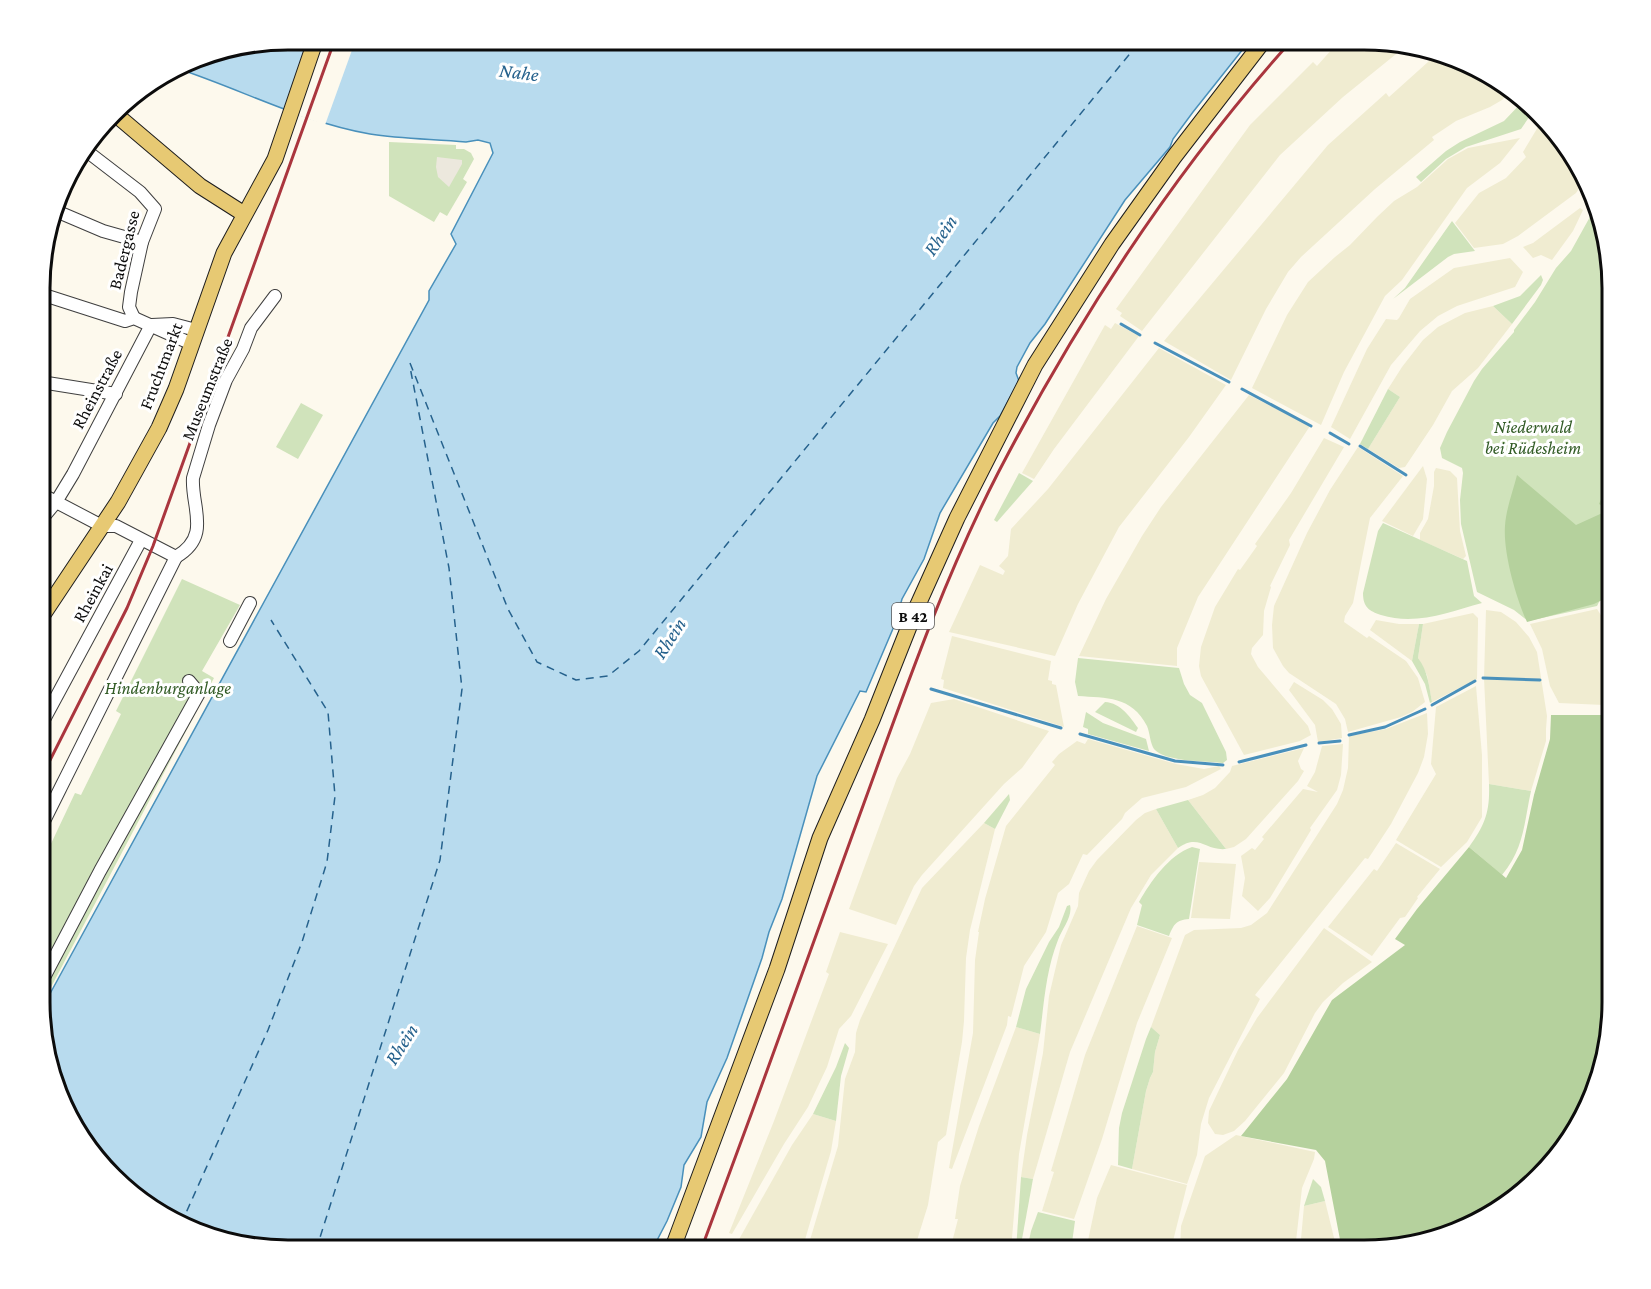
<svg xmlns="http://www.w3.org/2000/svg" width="1651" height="1289" font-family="'Crimson Pro',serif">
	<rect width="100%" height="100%" fill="#fdf9ed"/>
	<g fill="#f0ecd1">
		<polygon points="1341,39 1379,40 1406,46 1343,97 1280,155 1142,331 1120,316 1122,313 1116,309 1250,125 1313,62 1317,66"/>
		<polygon points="1438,53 1458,58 1511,91 1502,100 1490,107 1456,121 1432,137 1434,140 1375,189 1301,257 1288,272 1266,309 1231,380 1164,341 1328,145 1386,93 1389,97"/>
		<polygon points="1541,122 1585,180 1576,193 1518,236 1503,244 1474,248 1455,223 1479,193 1506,178 1526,157 1523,152"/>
		<polygon points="1520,138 1500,163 1467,188 1402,280 1385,296 1344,372 1321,425 1252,388 1287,315 1308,282 1335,257 1350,245 1377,217 1394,201 1417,187 1448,159 1468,148"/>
		<polygon points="1580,208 1583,210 1573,231 1552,260 1541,255 1533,258 1523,247 1533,243"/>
		<polygon points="1510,258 1523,272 1515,287 1457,306 1438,316 1420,331 1391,365 1350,439 1331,427 1367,349 1386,319 1397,320 1399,318 1410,299 1454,268"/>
		<polygon points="1493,306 1512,324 1478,368 1452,391 1433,425 1405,467 1399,468 1368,449 1400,397 1388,389 1402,367 1423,340 1438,327 1465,313"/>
		<polygon points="1115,323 1139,336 1054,449 1034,479 1022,473 1105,325 1111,329"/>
		<polygon points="1159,348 1226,385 1189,437 1119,527 1078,604 1055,656 949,632 980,565 1003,575 1005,571 999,566 1008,556 1011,529 1048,489"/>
		<polygon points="1249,395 1310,426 1198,597 1177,648 1177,666 1079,656 1106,599 1142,536 1161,507"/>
		<polygon points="1324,438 1344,447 1289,540 1290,545 1270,586 1271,587 1264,611 1263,635 1252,648 1251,654 1258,667 1308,726 1311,735 1300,741 1244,755 1201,676 1199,666 1201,647 1215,607 1238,569 1240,570 1257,546 1255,544 1291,493"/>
		<polygon points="1358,447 1403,476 1370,518 1353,603 1345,616 1344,622 1367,638 1369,636 1406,661 1418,678 1425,702 1412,712 1401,717 1348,732 1345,719 1336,704 1289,673 1283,666 1273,648 1272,625 1274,606 1307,533 1330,490"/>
		<polygon points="1423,466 1427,479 1423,519 1413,536 1382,521"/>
		<polygon points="1436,468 1450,471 1457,478 1460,531 1466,556 1463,559 1420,540 1420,533 1428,519 1434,486 1434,472"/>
		<polygon points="1597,609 1612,633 1612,677 1604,705 1559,703 1550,686 1542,649 1530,624"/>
		<polygon points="1486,610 1501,612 1516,622 1529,637 1537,652 1547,716 1546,729 1546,741 1531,791 1489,784 1484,678"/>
		<polygon points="1473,613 1478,618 1478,624 1477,679 1432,702 1427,675 1418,658 1423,624"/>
		<polygon points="1376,620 1399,624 1419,624 1412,661 1370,630"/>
		<polygon points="952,636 1051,661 1048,680 1052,681 1052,684 1056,685 1064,727 943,688 944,680 941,679"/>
		<polygon points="1294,682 1323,700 1332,709 1341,724 1342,738 1318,742 1315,725 1289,690"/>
		<polygon points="1476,686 1482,755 1482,817 1467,842 1441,867 1396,840 1436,774 1431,764 1436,707"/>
		<polygon points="954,699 1049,731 1022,768 1004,784 922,875 914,886 896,925 849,909 897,778 910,754 931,703"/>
		<polygon points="1427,713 1428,734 1424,757 1418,773 1391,824 1368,859 1365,858 1255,995 1260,999 1209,1098 1201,1124 1197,1155 1187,1184 1132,1169 1146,1091 1150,1078 1153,1072 1155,1052 1160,1035 1151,1027 1185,935 1194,930 1241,928 1251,925 1267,913 1337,804 1343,790 1348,768 1349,736 1386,729"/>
		<polygon points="1088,739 1176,764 1204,769 1219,766 1221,769 1186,787 1142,798 1125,813 1122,819 1087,855 1083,854 1069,884 1058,893 1046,932 1024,966 1011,1017 1008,1016 1007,1025 952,1169 949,1168 973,1033 975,960 979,932 978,932 985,899 1006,826 1055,765 1052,762 1059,754 1077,741 1085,744"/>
		<polygon points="1343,744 1341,775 1337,790 1310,828 1311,830 1270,898 1258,911 1242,896 1245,878 1241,856 1252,848 1255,850 1264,839 1262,837 1303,789 1318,792 1307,786 1315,772 1322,746"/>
		<polygon points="1304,748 1298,761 1301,769 1304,771 1298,781 1246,839 1234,847 1226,849 1188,800 1203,795 1215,788 1230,772 1232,766"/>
		<polygon points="1156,809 1178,848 1151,875 1131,908 1070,1052 1033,1179 1021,1177 1027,1135 1043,1053 1049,996 1061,945 1078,906 1079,893 1089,871 1097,860 1136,820 1145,813"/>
		<polygon points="984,823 995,829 970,930 966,958 964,1021 962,1042 946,1135 938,1142 928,1205 914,1250 807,1250 838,1146 845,1079 855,1052 856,1033 860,1020 922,888"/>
		<polygon points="1396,843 1440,869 1417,897 1418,898 1405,917 1400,918 1372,956 1328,927 1374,869 1377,871"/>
		<polygon points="1199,862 1236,864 1230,919 1191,918"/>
		<polygon points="1137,926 1172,938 1137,1023 1102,1139 1074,1219 1042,1211 1054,1172 1051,1171 1085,1055"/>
		<polygon points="1324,928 1372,962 1343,983 1323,1002 1315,1013 1284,1073 1245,1121 1234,1131 1223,1135 1215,1134 1208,1123 1209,1111 1238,1050 1257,1018"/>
		<polygon points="840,932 888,944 851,1016 839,1029 827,1067 808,1107 784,1144 732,1234 729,1233 774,1121 829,974 826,972"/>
		<polygon points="1016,1027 1040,1034 1019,1154 1011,1250 950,1250 958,1219 955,1219 960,1186 979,1126"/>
		<polygon points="813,1114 836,1121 831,1151 802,1250 733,1250 792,1145"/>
		<polygon points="1236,1135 1315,1152 1314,1159 1302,1188 1295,1250 1180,1250 1181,1226 1205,1156"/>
		<polygon points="1111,1165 1187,1185 1173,1241 1174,1250 1086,1250 1097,1198"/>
		<polygon points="1325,1201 1337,1250 1300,1250 1304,1206"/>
	</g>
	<g fill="#d0e3bb">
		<polygon points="1525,99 1534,110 1521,129 1466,147 1446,159 1421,182 1416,177 1446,151 1460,142 1504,121"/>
		<polygon points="389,142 456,145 456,149 464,149 471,153 474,159 463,179 467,182 447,216 440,212 434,222 389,196"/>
		<polygon points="1596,206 1612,287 1612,594 1600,600 1597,606 1528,621 1514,610 1477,592 1461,524 1460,500 1463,473 1462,468 1442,458 1440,448 1447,432 1474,381 1482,369 1514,332 1514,330 1535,302 1556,268 1571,251"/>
		<polygon points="1452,221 1475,251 1454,254 1448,257 1393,299 1405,288"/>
		<polygon points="1541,275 1543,280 1541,285 1512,324 1493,306 1520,296"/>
		<polygon points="1388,389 1400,397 1368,449 1360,444"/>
		<polygon points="301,403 323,415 298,459 276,447"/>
		<polygon points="1019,473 1033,481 997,522 994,520"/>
		<path d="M1383,523L1467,561L1474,596L1482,603C1449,612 1416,626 1381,615C1369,611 1363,607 1363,593L1378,531Z"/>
		<polygon points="182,579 240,605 202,671 214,678 40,1008 40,867 75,793 81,795 121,714 116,711"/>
		<path d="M1419,624H1423L1418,658C1428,671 1429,686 1432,702L1430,703L1425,684L1412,661Z"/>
		<path d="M1078,658L1179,668L1184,684L1190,695L1202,703L1226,752L1227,760L1223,763C1206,761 1165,762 1154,749C1150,743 1150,733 1147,726C1132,696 1106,698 1078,696L1075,682Z"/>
		<path d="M1105,702C1121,703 1130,717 1138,728L1136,732L1095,712Z"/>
		<polygon points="1086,712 1103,723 1146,739 1149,751 1088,734 1088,729 1083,727"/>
		<path d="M1489,784L1531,791C1524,823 1524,849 1502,875L1469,847C1485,825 1490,812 1489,784Z"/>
		<polygon points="1009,794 1010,800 995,829 984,823"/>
		<path d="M1188,800L1226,849C1205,851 1199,833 1178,848L1156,809Z"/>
		<path d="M1192,847L1200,849L1189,919C1176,920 1174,924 1169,936L1137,925L1142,905L1139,902C1151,881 1169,855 1192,847Z"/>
		<path d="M1070,905C1073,916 1062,929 1058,940C1046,970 1044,1003 1040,1034L1016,1027L1026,989L1049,942L1059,927L1067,906Z"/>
		<polygon points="1151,1027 1160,1035 1155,1052 1153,1072 1150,1078 1146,1091 1132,1169 1118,1165 1119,1128 1122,1113 1146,1039"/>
		<polygon points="845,1043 849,1048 841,1076 836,1121 813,1114 836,1067"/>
		<polygon points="1021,1177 1033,1179 1020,1250 1016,1250"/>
		<polygon points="1313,1179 1321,1187 1325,1201 1304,1206"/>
		<polygon points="1038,1212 1075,1221 1071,1250 1027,1250 1031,1231"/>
	</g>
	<g fill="#b5d19d">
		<path d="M1612,473V595L1594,604L1527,622C1516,598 1503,552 1505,526C1506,509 1513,491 1517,475L1576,525L1609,510L1599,504Z"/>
		<polygon points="1551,715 1612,715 1611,1018 1593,1097 1550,1166 1459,1231 1364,1250 1342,1250 1325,1161 1316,1150 1241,1136 1287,1079 1332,1000 1405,945 1395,939 1417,909 1469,847 1506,878 1522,850 1534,795 1550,739"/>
	</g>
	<polygon fill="#ece8dd" points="437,157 462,160 462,164 449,187 438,177 436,167"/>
	<path fill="#b8dbee" stroke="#4990bb" stroke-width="1.5" d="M288,39H1251L1193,112L1173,139L1170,147L1125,200L1045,324L1030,343L1017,367L1016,373L1019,381L1000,416L993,423L940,513L924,559L902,599L895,624L866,692L860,691L817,776L782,899L769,932L762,958L727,1058L707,1102L701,1137L684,1165L681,1187L667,1221L652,1250L272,1249L193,1231L123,1188L65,1112L40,1012L429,300V291L456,244L451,234L493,153L490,143L478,140L466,142C434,139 401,139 370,134C305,123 240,89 179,69L207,52Z"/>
	<polygon fill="#fdf9ed" points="325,39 356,39 325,125 297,115"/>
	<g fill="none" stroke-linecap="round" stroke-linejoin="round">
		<g stroke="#4990bb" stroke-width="3">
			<polyline points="1121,324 1140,335"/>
			<polyline points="1155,343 1229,382"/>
			<polyline points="1242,389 1311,426"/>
			<polyline points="1330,433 1349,444"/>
			<polyline points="1360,446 1406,475"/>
			<polyline points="1483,678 1540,680"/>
			<polyline points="931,689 1061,728"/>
			<polyline points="1432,705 1475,681"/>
			<polyline points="1080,734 1175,761 1223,765"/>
			<polyline points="1349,735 1385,727 1425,709"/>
			<polyline points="1319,743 1340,741"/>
			<polyline points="1239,762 1306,745"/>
		</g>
		<g stroke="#26628d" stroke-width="1.5" stroke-dasharray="8 6" stroke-linecap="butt">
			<polyline points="410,363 508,609 537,662 576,680 608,676 639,651 1142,39"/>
			<polyline points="181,1224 268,1030 302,942 327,862 335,796 328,712 271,620"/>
			<polyline points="316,1250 440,860 462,689 449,568 410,367"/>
		</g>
		<g stroke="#3f3f3f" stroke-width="14">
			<g id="minor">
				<polyline points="84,149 140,192 155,209 142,242 131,292 129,307 134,318"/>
				<polyline points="56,211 103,231 142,242"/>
				<polyline points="41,294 125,321 134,318 192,344"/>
				<polyline points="152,325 173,324 196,330"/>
				<polyline points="41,382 116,394"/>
				<polyline points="41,494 102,526 116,526 176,557"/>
				<polyline points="41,520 56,502 73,474 151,325"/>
				<path d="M176,557C212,536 191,507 193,478L209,425L226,380L243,349L251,328L275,296"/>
				<polyline points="230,641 250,603"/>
				<polyline points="40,727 141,540"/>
				<polyline points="40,829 176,557"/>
				<polyline points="40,985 100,871 199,693 189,681"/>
			</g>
		</g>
		<g stroke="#1d1d1d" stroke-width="17">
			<g id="major">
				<polyline points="114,113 200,186 244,214"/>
				<polyline points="40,619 118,502 159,428 176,389 224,253 275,159 316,39"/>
				<polyline points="672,1250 777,969 820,838 872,720 916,609 957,518 1035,365 1112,244 1174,157 1265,39"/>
			</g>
		</g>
		<use href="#minor" stroke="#fff" stroke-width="12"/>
		<use href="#major" stroke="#e7c973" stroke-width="15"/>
		<g stroke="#aa363e" stroke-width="3">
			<polyline points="40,780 127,608 153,546 335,39"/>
			<path d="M701,1250C755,1105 808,959 860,814C902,699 942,582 998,473C1079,317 1175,170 1293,39"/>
		</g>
	</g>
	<g text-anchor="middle" stroke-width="6" stroke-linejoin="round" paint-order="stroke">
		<rect fill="#fff" stroke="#555" stroke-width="1.5" x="892" y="603" width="42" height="26" rx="4.5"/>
		<g font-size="16" font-weight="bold" fill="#0c0c0c">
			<text x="913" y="622">B 42</text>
		</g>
		<g font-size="18" fill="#0c0c0c" stroke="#fff">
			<text transform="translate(124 250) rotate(-76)" y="6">Badergasse</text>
			<text transform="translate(161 366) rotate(-69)" y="6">Fruchtmarkt</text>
			<text transform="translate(97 389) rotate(-62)" y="6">Rheinstraße</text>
			<text transform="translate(207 389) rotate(-68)" y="6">Museumstraße</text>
			<text transform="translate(93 593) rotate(-61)" y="6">Rheinkai</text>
		</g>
		<g font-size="18" font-style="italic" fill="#315b25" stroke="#fff">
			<text x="1533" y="433">Niederwald<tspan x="1533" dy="21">bei Rüdesheim</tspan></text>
			<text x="168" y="694">Hindenburganlage</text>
		</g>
		<g font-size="20" font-style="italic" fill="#26628d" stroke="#fff">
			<text transform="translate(519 72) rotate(7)" y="7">Nahe</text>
			<text transform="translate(940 235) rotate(-56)" y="7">Rhein</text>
			<text transform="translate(669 638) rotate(-57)" y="7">Rhein</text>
			<text transform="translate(401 1044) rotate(-57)" y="7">Rhein</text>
		</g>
	</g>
	<path d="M0 0H1651V1289H0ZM288 50H1364A238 238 0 0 1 1602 288V1002A238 238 0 0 1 1364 1240H288A238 238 0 0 1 50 1002V288A238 238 0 0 1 288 50Z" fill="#fff" fill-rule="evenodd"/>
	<path fill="none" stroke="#0c0c0c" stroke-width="3" d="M288 50H1364A238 238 0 0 1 1602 288V1002A238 238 0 0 1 1364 1240H288A238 238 0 0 1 50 1002V288A238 238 0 0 1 288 50Z"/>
</svg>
